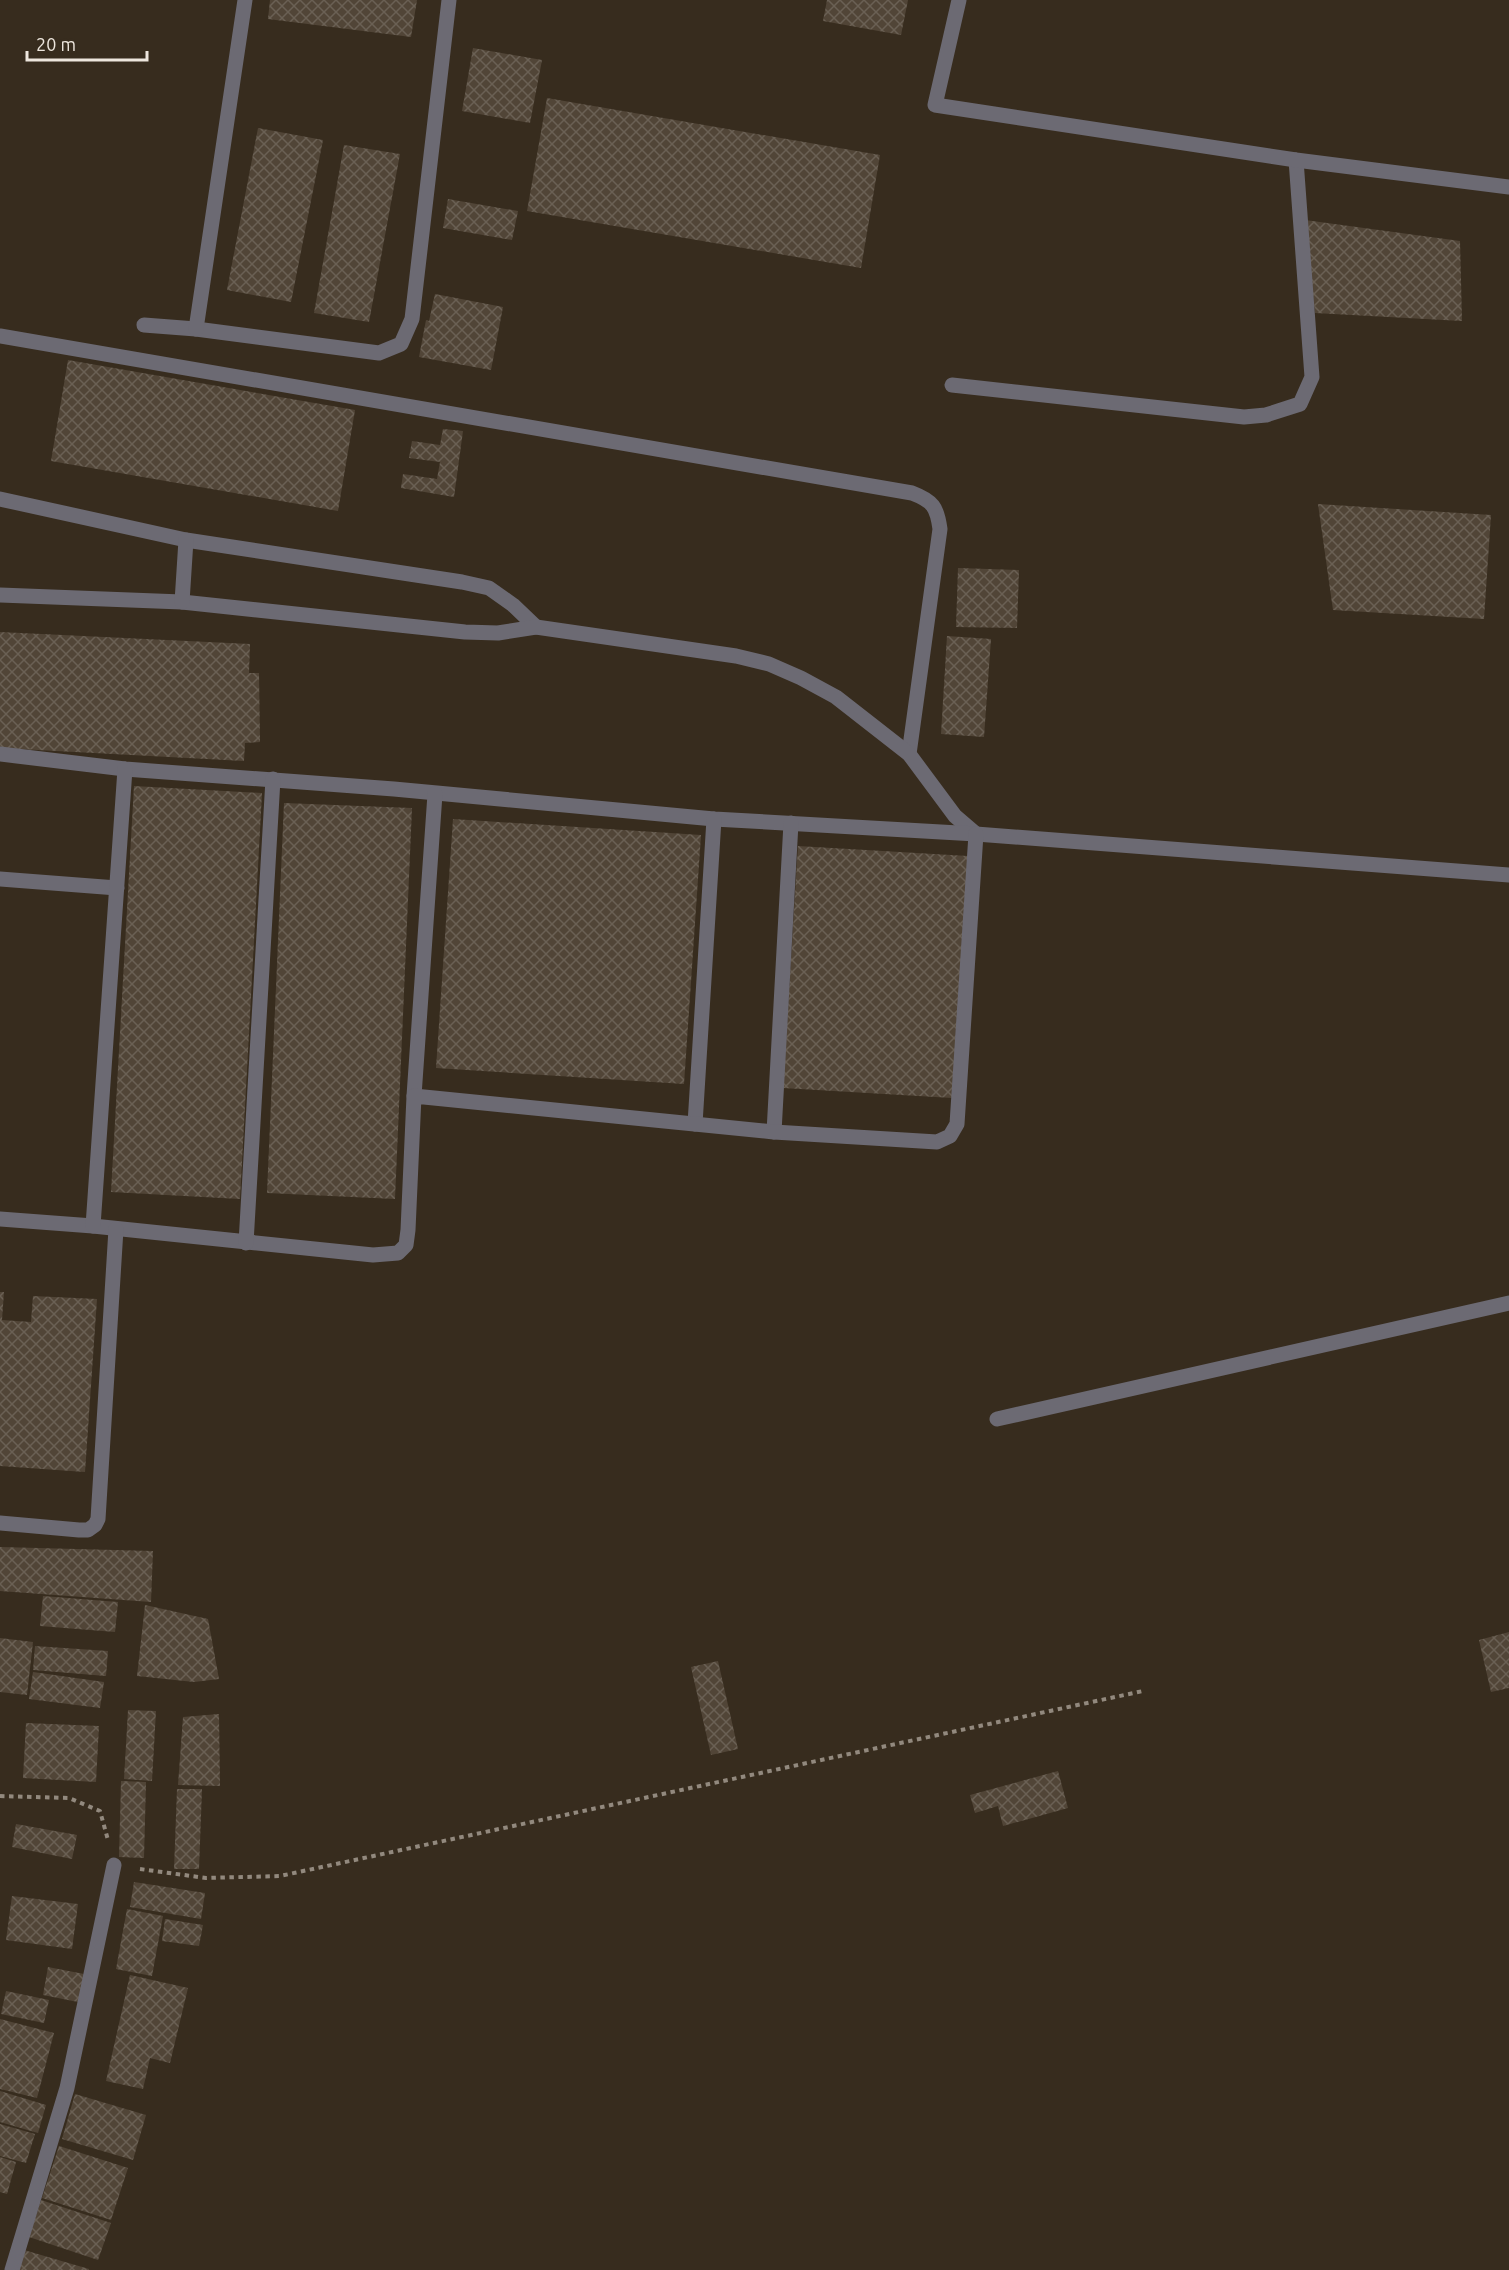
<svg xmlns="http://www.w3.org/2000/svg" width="1509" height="2270" font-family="Ubuntu,sans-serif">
	<defs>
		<pattern id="building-cross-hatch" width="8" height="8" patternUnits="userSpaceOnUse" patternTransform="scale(1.5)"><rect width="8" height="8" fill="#514537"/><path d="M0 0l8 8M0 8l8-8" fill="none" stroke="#6a6054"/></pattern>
	</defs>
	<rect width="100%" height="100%" fill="#372c1e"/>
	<g fill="url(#building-cross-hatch)">
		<polygon points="270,0 417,0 411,37 268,19"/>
		<polygon points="827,0 908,0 901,35 823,21"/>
		<polygon points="473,48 542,60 530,123 462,111"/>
		<polygon points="547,98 880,155 861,268 527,211"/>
		<polygon points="258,128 323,140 291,302 227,290"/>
		<polygon points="344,145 400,154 369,322 314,313"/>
		<polygon points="448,199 518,211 512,240 443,228"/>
		<polygon points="1305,220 1460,241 1462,321 1315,313"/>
		<polygon points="435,294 503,307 491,370 419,357 426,320 429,321"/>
		<polygon points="68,360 355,410 338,511 51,461"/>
		<polygon points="443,429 463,431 454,497 401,488 403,474 437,479 440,462 409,458 412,441 440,445"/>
		<polygon points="1318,504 1491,515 1484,619 1333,610"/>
		<polygon points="958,568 1019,570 1017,628 956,627"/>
		<polygon points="0,632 250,644 249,673 259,673 260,742 245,743 244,761 0,748"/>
		<polygon points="947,636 991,639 984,737 941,734"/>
		<polygon points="134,786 262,793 240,1199 111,1192"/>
		<polygon points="284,803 412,808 395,1199 267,1193"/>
		<polygon points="453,819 701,835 684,1084 436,1068"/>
		<polygon points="798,846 968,856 952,1098 783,1088"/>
		<polygon points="0,1292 4,1292 2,1320 31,1322 33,1296 97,1299 85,1472 0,1466"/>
		<polygon points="0,1547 153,1551 151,1602 0,1591"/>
		<polygon points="43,1596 118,1602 115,1632 40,1626"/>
		<polygon points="145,1605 208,1619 219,1679 194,1682 137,1676"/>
		<polygon points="1509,1632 1509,1688 1491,1692 1479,1640"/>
		<polygon points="0,1638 33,1642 27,1695 0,1692"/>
		<polygon points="35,1646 108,1651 106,1676 33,1670"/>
		<polygon points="718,1661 738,1749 711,1755 691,1667"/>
		<polygon points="33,1672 104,1682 100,1708 29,1699"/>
		<polygon points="128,1710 156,1711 152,1781 124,1779"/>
		<polygon points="219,1714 220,1786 178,1785 183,1717"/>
		<polygon points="26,1723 99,1726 96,1782 23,1778"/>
		<polygon points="1058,1771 1068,1808 1003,1826 998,1806 975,1813 970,1795"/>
		<polygon points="121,1781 146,1782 144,1858 119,1857"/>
		<polygon points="177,1789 202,1789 199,1869 174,1869"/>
		<polygon points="16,1824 77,1835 72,1859 12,1847"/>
		<polygon points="134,1882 205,1893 201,1919 130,1907"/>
		<polygon points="12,1896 78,1904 72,1949 6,1940"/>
		<polygon points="127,1909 163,1916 152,1976 116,1969"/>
		<polygon points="165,1919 203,1925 199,1946 162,1941"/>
		<polygon points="48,1967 84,1974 78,2002 43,1995"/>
		<polygon points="130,1975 188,1988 170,2063 150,2058 143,2089 106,2081"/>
		<polygon points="6,1991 49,2000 44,2023 1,2014"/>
		<polygon points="0,2019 54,2033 37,2098 0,2089"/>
		<polygon points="0,2091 46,2105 38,2133 0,2122"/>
		<polygon points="75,2094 146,2115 133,2160 62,2139"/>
		<polygon points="0,2124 35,2134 26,2163 0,2156"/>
		<polygon points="59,2146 128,2168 111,2220 42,2198"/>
		<polygon points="0,2157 16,2162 7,2194 0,2192"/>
		<polygon points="41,2200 111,2223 98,2260 29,2237"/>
		<polygon points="24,2250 89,2269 89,2270 18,2270"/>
	</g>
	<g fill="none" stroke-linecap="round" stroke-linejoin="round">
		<g stroke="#92897e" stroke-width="4" stroke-dasharray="4.5 4.5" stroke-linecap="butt">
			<polyline points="0,1796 69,1798 100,1811 108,1840"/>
			<polyline points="140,1869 206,1878 280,1876 1143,1691"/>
		</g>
		<polyline stroke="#6c6a73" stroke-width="15" points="952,385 1244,417 1266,415 1300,404 1312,377 1296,160"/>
		<g stroke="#6c6a73" stroke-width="15">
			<polyline points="959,0 935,105 1296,160 1509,187"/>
			<polyline points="144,325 196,329 379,353 401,344 412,319 449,0"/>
			<polyline points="196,329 245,0"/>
			<path d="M0,336L912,493C933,501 937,507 940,529L909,754"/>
			<polyline points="0,499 186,540 462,582 489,588 513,605 536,627"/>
			<polyline points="0,595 182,602 465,632 498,633 536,627 736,656 769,664 801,678 836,697 909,754 955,816 976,834"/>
			<polyline points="182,602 186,540"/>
			<polyline points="0,754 125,769 394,789 714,819 976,834 1509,875"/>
			<polyline points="0,879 117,888"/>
			<polyline points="414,1096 435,794"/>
			<polyline points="695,1124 714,819"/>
			<polyline points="774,1132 791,823"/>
			<polyline points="0,1219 93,1226 373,1255 398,1253 406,1245 408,1230 414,1096 774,1132 937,1142 950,1136 957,1124 976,834"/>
			<polyline points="93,1226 125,769"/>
			<polyline points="246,1243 273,779"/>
			<polyline points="997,1419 1509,1303"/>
			<polyline points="0,1523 79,1530 88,1530 95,1525 98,1519 116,1229"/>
			<polyline points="12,2270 67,2088 114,1865"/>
		</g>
	</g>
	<path d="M27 51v9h120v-9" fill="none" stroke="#ede6dd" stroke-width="3"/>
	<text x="36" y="51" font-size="18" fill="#ede6dd" stroke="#372c1e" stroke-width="4.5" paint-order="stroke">20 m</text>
</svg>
